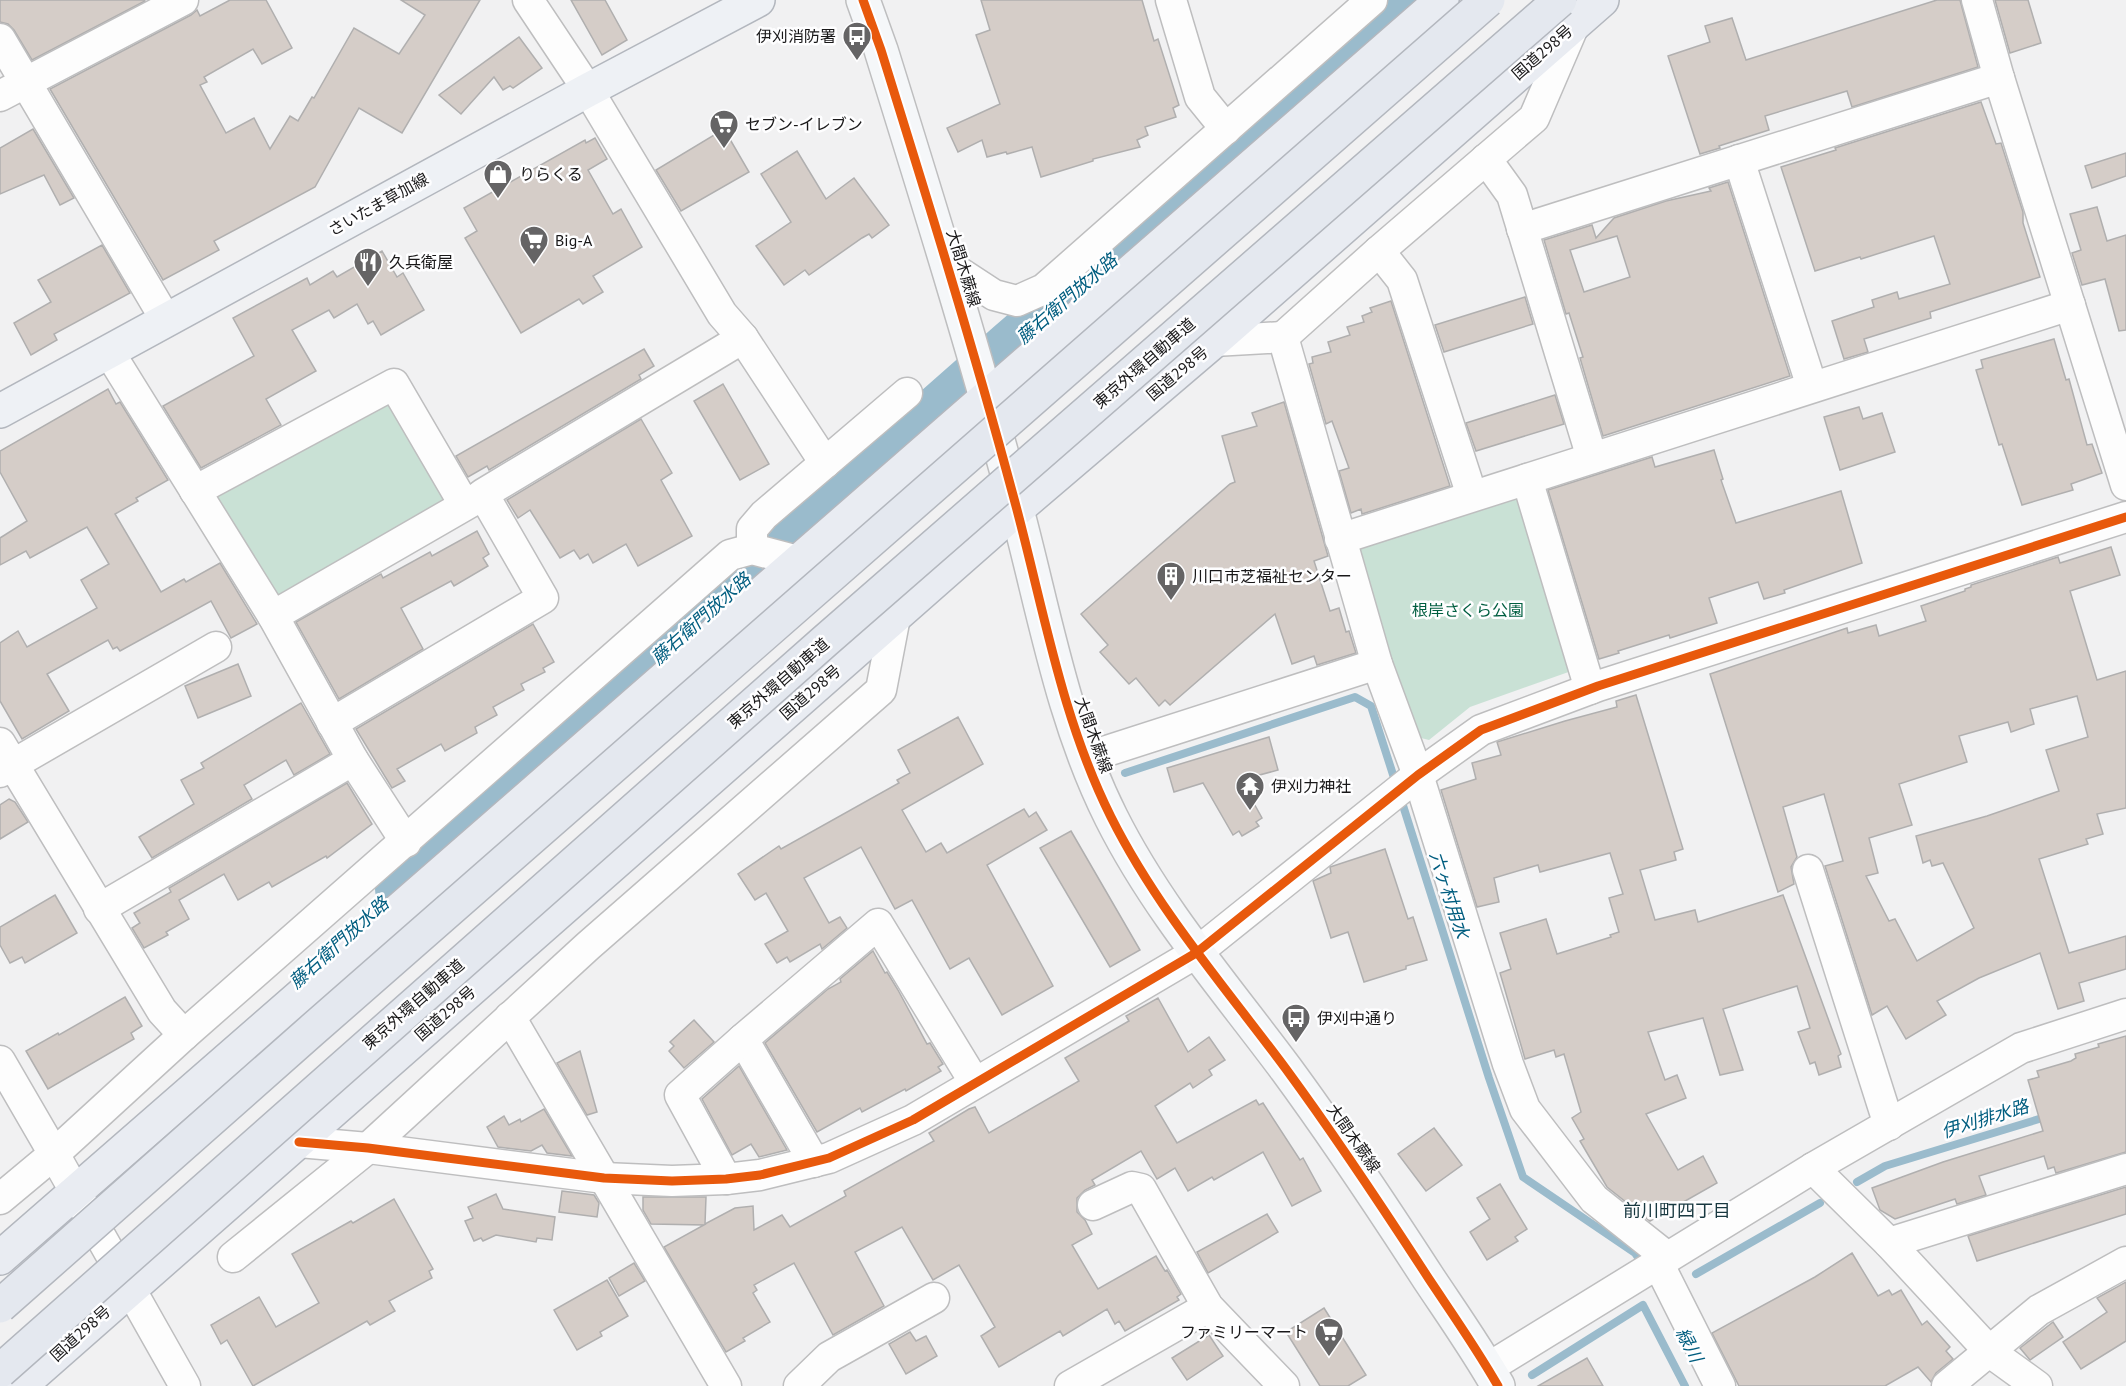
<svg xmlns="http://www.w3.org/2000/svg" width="2126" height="1386" font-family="'PT Sans','Noto Sans JP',sans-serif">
	<rect width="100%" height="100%" fill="#f1f1f2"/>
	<g fill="#c9e1d5">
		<polygon points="393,401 448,494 445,503 281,599 272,599 214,494"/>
		<polygon points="1518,497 1577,669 1470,707 1429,740 1417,737 1356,553 1365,544"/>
	</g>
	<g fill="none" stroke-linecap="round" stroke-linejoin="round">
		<g stroke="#9abbcc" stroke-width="8">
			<polyline points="1125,773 1355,697 1371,706 1396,784"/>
			<polyline points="1400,796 1489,1078 1523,1177 1635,1253 1644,1266"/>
			<polyline points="1857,1182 1885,1166 2049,1116"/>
			<polyline points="1696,1274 1820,1203"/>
			<polyline points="1532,1375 1643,1305 1685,1386"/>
		</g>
		<polyline stroke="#9abbcc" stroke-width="50" points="400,889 724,598 1011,345 1411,0"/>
	</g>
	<g fill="#d5cdc8" stroke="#b0afaf" stroke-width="1.5" fill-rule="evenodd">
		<polygon points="0,0 144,0 145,1 32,60 14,30 8,24 0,22"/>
		<polygon points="230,0 266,0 292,48 262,64 253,49 204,77 207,82 200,85 226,133 254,118 270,149 290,116 298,121 312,97 314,98 354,28 399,54 425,15 401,0 480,0 402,133 359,108 315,187 214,241 219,250 163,280 50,89 191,15 197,10 200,16"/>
		<polygon points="571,0 605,0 627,40 602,55"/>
		<polygon points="981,0 1142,0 1154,41 1158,39 1179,105 1173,108 1176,117 1145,127 1148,135 1137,140 1140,147 1093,159 1093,161 1041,177 1032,147 1007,154 1006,152 987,157 982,140 958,152 947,128 1000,104 976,35 990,30"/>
		<polygon points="1937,0 1960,0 1978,67 1852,107 1847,91 1765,116 1769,130 1719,146 1720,148 1700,154 1668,56 1710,42 1705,26 1732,18 1746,60"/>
		<polygon points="1995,0 2028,0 2041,43 2010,53"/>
		<polygon points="519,37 542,68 513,88 510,86 503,90 494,77 461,114 439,95"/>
		<polygon points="1981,102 1996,144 2001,143 2023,212 2023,223 2040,277 1930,312 1931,318 1864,339 1868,352 1844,359 1832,321 1874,307 1872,300 1897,292 1899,299 1950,284 1934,236 1861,259 1860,257 1815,271 1781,167 1836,150 1835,148"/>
		<polygon points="33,129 74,198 60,205 44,175 0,194 0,148"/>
		<polygon points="724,129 749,172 681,211 656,170"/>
		<polygon points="595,138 607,159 588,170 613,214 621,209 642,247 593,276 603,292 583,304 579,299 521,333 465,238 477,231 464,208 585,140 586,143"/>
		<polygon points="797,151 826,199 854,178 889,225 872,238 869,234 862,238 809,275 805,270 784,285 756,246 791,222 761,174"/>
		<polygon points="2126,153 2126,176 2092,188 2085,166"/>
		<path d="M1728,182L1790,376L1603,436L1580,358L1583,357L1569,313L1566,314L1544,240L1592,225L1596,238L1614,218L1666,201L1711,191L1709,188ZM1617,236L1630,277L1584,292L1570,250Z"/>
		<polygon points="2097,207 2107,241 2126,235 2126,330 2119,331 2105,279 2082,285 2072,253 2081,250 2070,214"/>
		<polygon points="102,245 130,293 54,334 57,340 31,355 14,323 51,302 38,280"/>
		<polygon points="382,251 397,277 403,273 424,310 381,335 373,321 368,324 357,304 334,318 329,310 292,330 316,371 266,399 281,425 201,468 163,406 254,356 233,318 307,278 310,285 333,271 337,277"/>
		<polygon points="1525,297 1533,324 1444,352 1435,325"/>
		<polygon points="1391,301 1450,486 1362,514 1361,509 1351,513 1339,471 1349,468 1332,421 1326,424 1309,364 1313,363 1312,357 1331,352 1328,342 1350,335 1347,327 1364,322 1362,316 1372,312 1370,308"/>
		<polygon points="2054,339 2066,380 2069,379 2087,445 2092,444 2102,473 2071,484 2073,490 2022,505 2002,444 1999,445 1976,370 1983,368 1981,360"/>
		<polygon points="644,349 654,366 639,375 641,379 489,470 487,466 468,477 456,456"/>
		<polygon points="723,384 769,464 740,480 694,401"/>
		<polygon points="108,389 116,404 120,402 168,480 136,498 138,501 115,514 161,592 184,579 186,582 220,563 257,624 231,638 211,601 120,651 117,647 113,649 108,640 47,674 69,711 22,739 0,701 0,643 18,631 27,647 97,608 81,580 109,564 87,527 30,558 26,551 0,565 0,538 27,521 0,472 0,451"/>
		<polygon points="1555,395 1564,424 1476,451 1466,423"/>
		<polygon points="1284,402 1328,556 1314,561 1330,611 1339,608 1346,632 1349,631 1356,653 1317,665 1314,656 1292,664 1275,614 1170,705 1165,700 1159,706 1136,678 1129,684 1100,652 1108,645 1081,614 1230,484 1235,482 1222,436 1257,426 1252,413"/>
		<polygon points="1859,407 1863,419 1882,413 1895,452 1840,470 1824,417"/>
		<polygon points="641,419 672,473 661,480 692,536 638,566 626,544 593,563 588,554 580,559 574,550 560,558 530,510 518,518 507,500"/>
		<polygon points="1714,450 1723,479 1721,480 1736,523 1841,491 1862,563 1784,590 1785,593 1764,599 1758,582 1709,598 1717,623 1670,638 1669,635 1618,651 1619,653 1599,659 1548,490 1652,457 1655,467"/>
		<polygon points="477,531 489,554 483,558 488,566 454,586 451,581 401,608 423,649 339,699 296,622 381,574 383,578 430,552 432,556"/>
		<path d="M2111,547L2120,575L2070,591L2097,680L2126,671V808L2097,814L2103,834L2086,839L2088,844L2039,859L2069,953L2126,936V969L2079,983L2084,1001L2058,1009L2040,953L1979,978L1937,1001L1946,1015L1906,1039L1887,1006L1872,1015L1825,866L1843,861L1824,794L1783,807L1797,857L1791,867L1794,884L1778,892L1710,674L1847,628L1848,633L1876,625L1879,636L1926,621L1921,606L1965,591V589L1971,587V585L2058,557L2060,563ZM2077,696L2088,737L2046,750L2059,791L1987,816L1916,836L1923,863L1930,860L1932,866L1943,863L1974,928L1917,961L1895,919L1889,921L1866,876L1878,873L1869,838L1912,825L1899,784L1967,762L1959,736L2008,722L2011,732L2034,724L2030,709Z"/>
		<polygon points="533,624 554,662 543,668 545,672 521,684 524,690 493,707 497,715 475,727 477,733 445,751 441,744 397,769 405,781 392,788 356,729"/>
		<polygon points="238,664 251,696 198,718 185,686"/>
		<polygon points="1636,695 1683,849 1674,852 1676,860 1640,870 1655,920 1695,910 1698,922 1783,895 1841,1054 1838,1056 1841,1067 1819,1075 1815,1062 1810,1064 1798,1032 1810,1028 1797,986 1723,1009 1743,1070 1720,1075 1703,1018 1648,1032 1665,1080 1677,1075 1686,1098 1646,1114 1678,1170 1703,1156 1717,1183 1650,1221 1607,1187 1580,1141 1584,1139 1572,1118 1581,1112 1564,1054 1556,1057 1554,1050 1525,1059 1500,973 1511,969 1500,933 1546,919 1557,954 1611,937 1610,935 1619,932 1609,898 1623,894 1610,853 1540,872 1538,865 1494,878 1499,902 1477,907 1441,790 1476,779 1472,763 1501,755 1497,742 1565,721 1617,707 1616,701"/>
		<polygon points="301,703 330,754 294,775 286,760 244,785 252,799 152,858 139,837 194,804 181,780 204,768 201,763"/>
		<polygon points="958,717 983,764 902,810 926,852 941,843 947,853 1024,809 1029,817 1036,812 1047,830 987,865 1053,986 1002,1015 969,958 950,969 912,900 895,909 861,847 804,878 829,923 840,917 847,928 822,949 820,944 790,962 787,957 777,963 765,944 788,931 766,893 755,900 738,874 779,846 781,849 899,783 897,780 910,773 898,750"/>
		<polygon points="1269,737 1278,770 1241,780 1262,818 1256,822 1259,826 1242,836 1239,831 1233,835 1203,783 1174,792 1167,768"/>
		<polygon points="347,783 372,824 327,858 326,856 272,887 269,882 238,900 224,874 179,900 189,919 166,932 168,935 144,948 132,928 140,923 134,913 171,892 169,888"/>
		<polygon points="9,799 15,802 28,822 0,839 0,805"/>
		<polygon points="1071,831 1140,950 1110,967 1040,848"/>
		<polygon points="1385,849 1408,919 1413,917 1427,960 1406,966 1406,969 1364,982 1348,932 1331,938 1313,881 1331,873 1330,867"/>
		<polygon points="55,895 77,933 25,963 22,957 10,963 0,945 0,927"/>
		<polygon points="873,951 885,973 887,972 898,990 927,1044 930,1043 943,1064 938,1067 941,1071 906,1091 905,1089 862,1112 860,1108 817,1132 765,1043 828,989 841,982 840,979"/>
		<polygon points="125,997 142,1026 131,1033 134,1039 48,1089 26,1051 58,1033 59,1035"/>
		<polygon points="1158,998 1188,1052 1209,1037 1225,1060 1209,1070 1212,1075 1193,1088 1190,1083 1155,1106 1177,1143 1256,1100 1259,1105 1263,1103 1300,1160 1303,1158 1321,1191 1292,1206 1263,1152 1214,1180 1212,1177 1188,1191 1175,1168 1157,1179 1141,1151 1092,1180 1095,1185 1085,1190 1077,1198 1077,1212 1085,1220 1092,1234 1072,1245 1098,1289 1156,1256 1165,1271 1167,1270 1181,1294 1177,1297 1179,1300 1125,1331 1119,1321 1115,1324 1107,1309 1063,1336 1060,1331 999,1367 981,1336 995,1327 959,1265 933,1280 902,1227 855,1252 884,1306 833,1335 794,1263 754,1285 757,1290 753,1293 770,1322 743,1338 745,1341 726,1352 664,1247 704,1225 651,1224 643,1210 643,1197 706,1197 705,1224 735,1208 753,1206 754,1230 782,1215 790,1227 846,1196 844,1191 934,1141 929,1133 969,1109 975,1107 989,1133 1079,1081 1065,1058 1129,1021 1126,1016"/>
		<polygon points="694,1020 714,1042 684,1068 669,1051 674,1046 670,1042"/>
		<polygon points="2126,1036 2126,1152 2056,1173 2054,1167 2048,1169 2044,1156 1979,1176 1986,1195 1957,1204 1955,1199 1895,1219 1880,1210 1872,1188 1943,1162 2043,1131 2028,1080 2039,1077 2037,1071 2071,1061 2076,1058 2075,1054 2099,1047 2098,1044"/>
		<polygon points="580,1051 597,1112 587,1115 557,1063"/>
		<polygon points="739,1066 787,1150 759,1157 751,1144 732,1155 702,1099"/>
		<polygon points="544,1109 572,1156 547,1153 542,1145 531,1151 498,1147 487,1127 504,1116 509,1125 520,1119 521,1122"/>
		<polygon points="1434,1128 1462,1165 1426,1191 1398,1154"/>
		<polygon points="1500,1184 1527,1229 1515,1237 1518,1241 1487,1260 1470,1232 1490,1219 1477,1198"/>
		<polygon points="2126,1187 2126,1214 1977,1261 1968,1236"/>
		<polygon points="562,1191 594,1195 599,1203 597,1217 559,1212"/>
		<polygon points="496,1194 503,1209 555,1217 552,1240 537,1238 536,1242 496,1235 483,1241 481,1238 474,1241 465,1221 473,1218 468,1207"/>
		<polygon points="394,1199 433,1269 429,1271 432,1278 389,1301 395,1311 370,1325 367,1321 253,1386 227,1340 221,1344 211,1325 259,1297 276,1327 319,1303 292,1254 351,1221 353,1223"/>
		<polygon points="1267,1214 1278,1232 1208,1273 1197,1252"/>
		<polygon points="1852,1253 1878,1296 1889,1290 1892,1295 1901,1290 1922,1325 1927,1321 1950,1347 1946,1351 1953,1359 1936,1373 1931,1382 1918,1367 1885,1386 1739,1386 1712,1333 1815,1277"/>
		<polygon points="634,1263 645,1281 619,1296 609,1278"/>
		<polygon points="607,1280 628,1316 600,1332 602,1336 577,1350 554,1310"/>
		<polygon points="2126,1282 2126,1341 2081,1369 2063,1342 2107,1312 2097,1298"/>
		<polygon points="1324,1308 1366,1375 1348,1386 1320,1386 1286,1332"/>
		<polygon points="2053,1322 2063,1337 2030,1360 2020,1348"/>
		<polygon points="910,1332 916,1341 926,1336 937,1356 906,1374 889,1344"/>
		<polygon points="1209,1335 1223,1356 1187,1380 1172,1358"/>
		<polygon points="1587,1358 1603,1386 1538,1386"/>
	</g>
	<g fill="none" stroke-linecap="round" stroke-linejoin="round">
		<g stroke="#bebebf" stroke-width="33">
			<g id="minor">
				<polyline points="528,0 588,90 722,314 743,338 825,463"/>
				<polyline points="1171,0 1200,97 1226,129"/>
				<polyline points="1977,0 1999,78 2126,485"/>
				<polyline points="0,39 166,320"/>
				<polyline points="0,96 183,0"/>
				<polyline points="1486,159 1512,195 1592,458"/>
				<polyline points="1739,160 1812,387"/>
				<polyline points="1522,229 1999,78"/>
				<polyline points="1379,251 1402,280 1472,496"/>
				<polyline points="948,265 994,295 1017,301 1044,289 1372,0"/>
				<polyline points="1283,337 1379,251 1534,118 1574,25"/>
				<polyline points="1214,341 1283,337 1377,664 1418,775 1508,1064 1525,1109 1594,1199 1667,1257"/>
				<polyline points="109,352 273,616 353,760 406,842"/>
				<polyline points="1527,479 1590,689"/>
				<polyline points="195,491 394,384 464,504"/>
				<polyline points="1340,539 2070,305"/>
				<polyline points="752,549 752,529 764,515 907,393"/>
				<polyline points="273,616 481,496"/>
				<polyline points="332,723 543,598 483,494 743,338"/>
				<polyline points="0,743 162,1011 184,1035"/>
				<polyline points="1085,758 1377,664"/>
				<polyline points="0,772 216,647"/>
				<polyline points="1808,870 1889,1125"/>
				<polyline points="99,909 353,760"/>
				<polyline points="510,1017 726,1386"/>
				<polyline points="0,1061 54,1154 0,1199"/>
				<polyline points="299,1142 368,1148 604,1178 672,1181 726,1179 760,1175 829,1158 913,1120 1196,953 1418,775 1481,730 1598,686 2126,517"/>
				<polyline points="814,1162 743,1039 878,924 975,1083"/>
				<polyline points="1813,1168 1889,1243 1990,1352 2037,1386"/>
				<polyline points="726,1179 680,1095 743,1039"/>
				<polyline points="1093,1205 1132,1187 1141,1189 1208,1307 1284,1386"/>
				<polyline points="1889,1243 2126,1169"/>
				<polyline points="233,1257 368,1148 588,946 881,690 895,617"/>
				<polyline points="1658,1263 1720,1386"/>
				<polyline points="1488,1368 1813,1168 2021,1048 2126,1014"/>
				<polyline points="185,1386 54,1154 184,1035 730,555 752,549 798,561"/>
				<polyline points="799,1386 829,1357 934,1298"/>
				<polyline points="1070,1386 1208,1307"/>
				<polyline points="1947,1386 2039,1310 2126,1262"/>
			</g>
		</g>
		<g stroke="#bebebf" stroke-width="36">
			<path id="secondary" d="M863,0L881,50C927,198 973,346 1013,495C1043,604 1060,715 1111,817C1157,909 1225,987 1286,1069C1336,1137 1383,1208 1429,1279C1453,1315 1477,1349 1498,1386"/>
		</g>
		<g stroke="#b3b7be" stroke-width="36">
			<polyline id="primary" points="0,411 588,90 758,0"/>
		</g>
		<g stroke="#b3b7be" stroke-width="36">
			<g id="trunk">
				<polyline points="0,1258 1442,0"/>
				<polyline points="20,1386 1017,509 1214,341 1602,0"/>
			</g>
		</g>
		<use href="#minor" stroke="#fdfdfd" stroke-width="30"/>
		<use href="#secondary" stroke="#f5f7f9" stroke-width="33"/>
		<use href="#primary" stroke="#eef1f5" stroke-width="33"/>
		<use href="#trunk" stroke="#e9ecf2" stroke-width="33"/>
		<g stroke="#b3b7be" stroke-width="36" stroke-linecap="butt">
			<g id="motorway-bridge">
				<polyline points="0,1306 311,1031 1488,0"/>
				<polyline points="0,1371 825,641 1560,0"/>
			</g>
		</g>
		<use href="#motorway-bridge" stroke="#e4e8ef" stroke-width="33"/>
		<g stroke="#fefeff" stroke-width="13">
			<g id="cycleway">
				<path d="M863,0L881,50C927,198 973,346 1013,495C1043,604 1060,715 1111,817C1157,909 1225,987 1286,1069C1336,1137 1383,1208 1429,1279C1453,1315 1477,1349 1498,1386"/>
				<polyline points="299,1142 368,1148 604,1178 672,1181 726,1179 760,1175 829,1158 913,1120 1196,953 1418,775 1481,730 1598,686 2126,517"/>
			</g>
		</g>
		<use href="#cycleway" stroke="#e8590c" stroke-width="9"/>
	</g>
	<defs>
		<g id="bus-pin" transform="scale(1.5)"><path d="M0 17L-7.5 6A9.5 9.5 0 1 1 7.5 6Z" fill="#656465" stroke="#fefeff"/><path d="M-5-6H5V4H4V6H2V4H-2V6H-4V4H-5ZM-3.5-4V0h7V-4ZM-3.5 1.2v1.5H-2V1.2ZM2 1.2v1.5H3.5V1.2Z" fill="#fff"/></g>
		<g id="supermarket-pin" transform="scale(1.5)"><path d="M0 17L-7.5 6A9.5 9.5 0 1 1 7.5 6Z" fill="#656465" stroke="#fefeff"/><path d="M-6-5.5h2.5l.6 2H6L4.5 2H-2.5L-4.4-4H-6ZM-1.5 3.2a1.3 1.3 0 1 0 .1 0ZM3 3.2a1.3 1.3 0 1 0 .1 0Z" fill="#fff"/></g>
		<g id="shop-pin" transform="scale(1.5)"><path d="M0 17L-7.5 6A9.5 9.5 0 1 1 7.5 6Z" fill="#656465" stroke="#fefeff"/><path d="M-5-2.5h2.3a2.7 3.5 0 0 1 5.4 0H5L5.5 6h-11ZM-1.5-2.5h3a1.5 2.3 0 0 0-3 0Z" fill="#fff"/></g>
		<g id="restaurant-pin" transform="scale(1.5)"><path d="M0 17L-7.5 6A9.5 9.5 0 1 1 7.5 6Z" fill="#656465" stroke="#fefeff"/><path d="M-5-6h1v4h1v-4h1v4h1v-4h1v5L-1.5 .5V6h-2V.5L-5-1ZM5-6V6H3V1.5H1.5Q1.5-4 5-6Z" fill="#fff"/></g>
		<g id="building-pin" transform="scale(1.5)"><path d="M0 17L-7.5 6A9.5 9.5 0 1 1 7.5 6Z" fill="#656465" stroke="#fefeff"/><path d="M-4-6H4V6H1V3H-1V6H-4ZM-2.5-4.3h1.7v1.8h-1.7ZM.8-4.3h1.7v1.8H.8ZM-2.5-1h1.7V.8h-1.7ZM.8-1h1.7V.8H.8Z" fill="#fff"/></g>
		<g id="temple-pin" transform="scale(1.5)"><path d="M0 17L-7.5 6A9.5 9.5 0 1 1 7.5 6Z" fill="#656465" stroke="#fefeff"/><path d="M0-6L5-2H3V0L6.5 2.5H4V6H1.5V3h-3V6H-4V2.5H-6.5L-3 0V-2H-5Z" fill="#fff"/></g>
	</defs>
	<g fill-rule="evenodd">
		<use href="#bus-pin" x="857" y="36"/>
		<use href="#supermarket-pin" x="724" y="124"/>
		<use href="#shop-pin" x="498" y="174"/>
		<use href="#supermarket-pin" x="534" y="240"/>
		<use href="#restaurant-pin" x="368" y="262"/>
		<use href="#building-pin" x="1171" y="576"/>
		<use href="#temple-pin" x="1250" y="786"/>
		<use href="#bus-pin" x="1296" y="1018"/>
		<use href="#supermarket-pin" x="1329" y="1332"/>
	</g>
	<g text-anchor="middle" stroke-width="5" stroke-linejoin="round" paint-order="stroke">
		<g font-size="16" fill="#191819" stroke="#fefeff" text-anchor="start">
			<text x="836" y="42" text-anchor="end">伊刈消防署</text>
			<text x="745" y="130">セブン-イレブン</text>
			<text x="519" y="180">りらくる</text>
			<text x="555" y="246">Big-A</text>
			<text x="389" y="268">久兵衛屋</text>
			<text x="1192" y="582">川口市芝福祉センター</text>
			<text x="1271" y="792">伊刈力神社</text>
			<text x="1317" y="1024">伊刈中通り</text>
			<text x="1308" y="1338" text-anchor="end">ファミリーマート</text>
		</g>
		<g font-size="16" fill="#191819" stroke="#fefeff">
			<text transform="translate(1542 52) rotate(-41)" y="6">国道298号</text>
			<text transform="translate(378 204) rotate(-29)" y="6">さいたま草加線</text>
			<text transform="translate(964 268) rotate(73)" y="6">大間木蕨線</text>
			<text transform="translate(1144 363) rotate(-41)" y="6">東京外環自動車道</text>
			<text transform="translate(1177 373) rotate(-40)" y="6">国道298号</text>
			<text transform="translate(778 683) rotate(-41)" y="6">東京外環自動車道</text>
			<text transform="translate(810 692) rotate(-41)" y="6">国道298号</text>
			<text transform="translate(1094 735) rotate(70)" y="6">大間木蕨線</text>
			<text transform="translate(413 1004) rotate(-41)" y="6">東京外環自動車道</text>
			<text transform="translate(445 1013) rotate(-41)" y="6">国道298号</text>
			<text transform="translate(1354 1138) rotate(55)" y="6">大間木蕨線</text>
			<text transform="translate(80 1333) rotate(-42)" y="6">国道298号</text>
		</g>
		<g font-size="16" fill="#005e40" stroke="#fefeff">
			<text x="1468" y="616">根岸さくら公園</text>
		</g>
		<g font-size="18" font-style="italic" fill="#005d7f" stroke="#fefeff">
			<text transform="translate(1067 299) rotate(-41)" y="6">藤右衛門放水路</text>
			<text transform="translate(701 619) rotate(-42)" y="6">藤右衛門放水路</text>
			<text transform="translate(1449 895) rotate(72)" y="6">六ヶ村用水</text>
			<text transform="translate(339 943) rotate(-42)" y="6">藤右衛門放水路</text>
			<text transform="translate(1985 1119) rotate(-17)" y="6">伊刈排水路</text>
			<text transform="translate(1689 1345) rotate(63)" y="6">緑川</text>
		</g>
		<g font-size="18" fill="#183840" stroke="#fefeff">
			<text x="1677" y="1217">前川町四丁目</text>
		</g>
	</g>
</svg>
